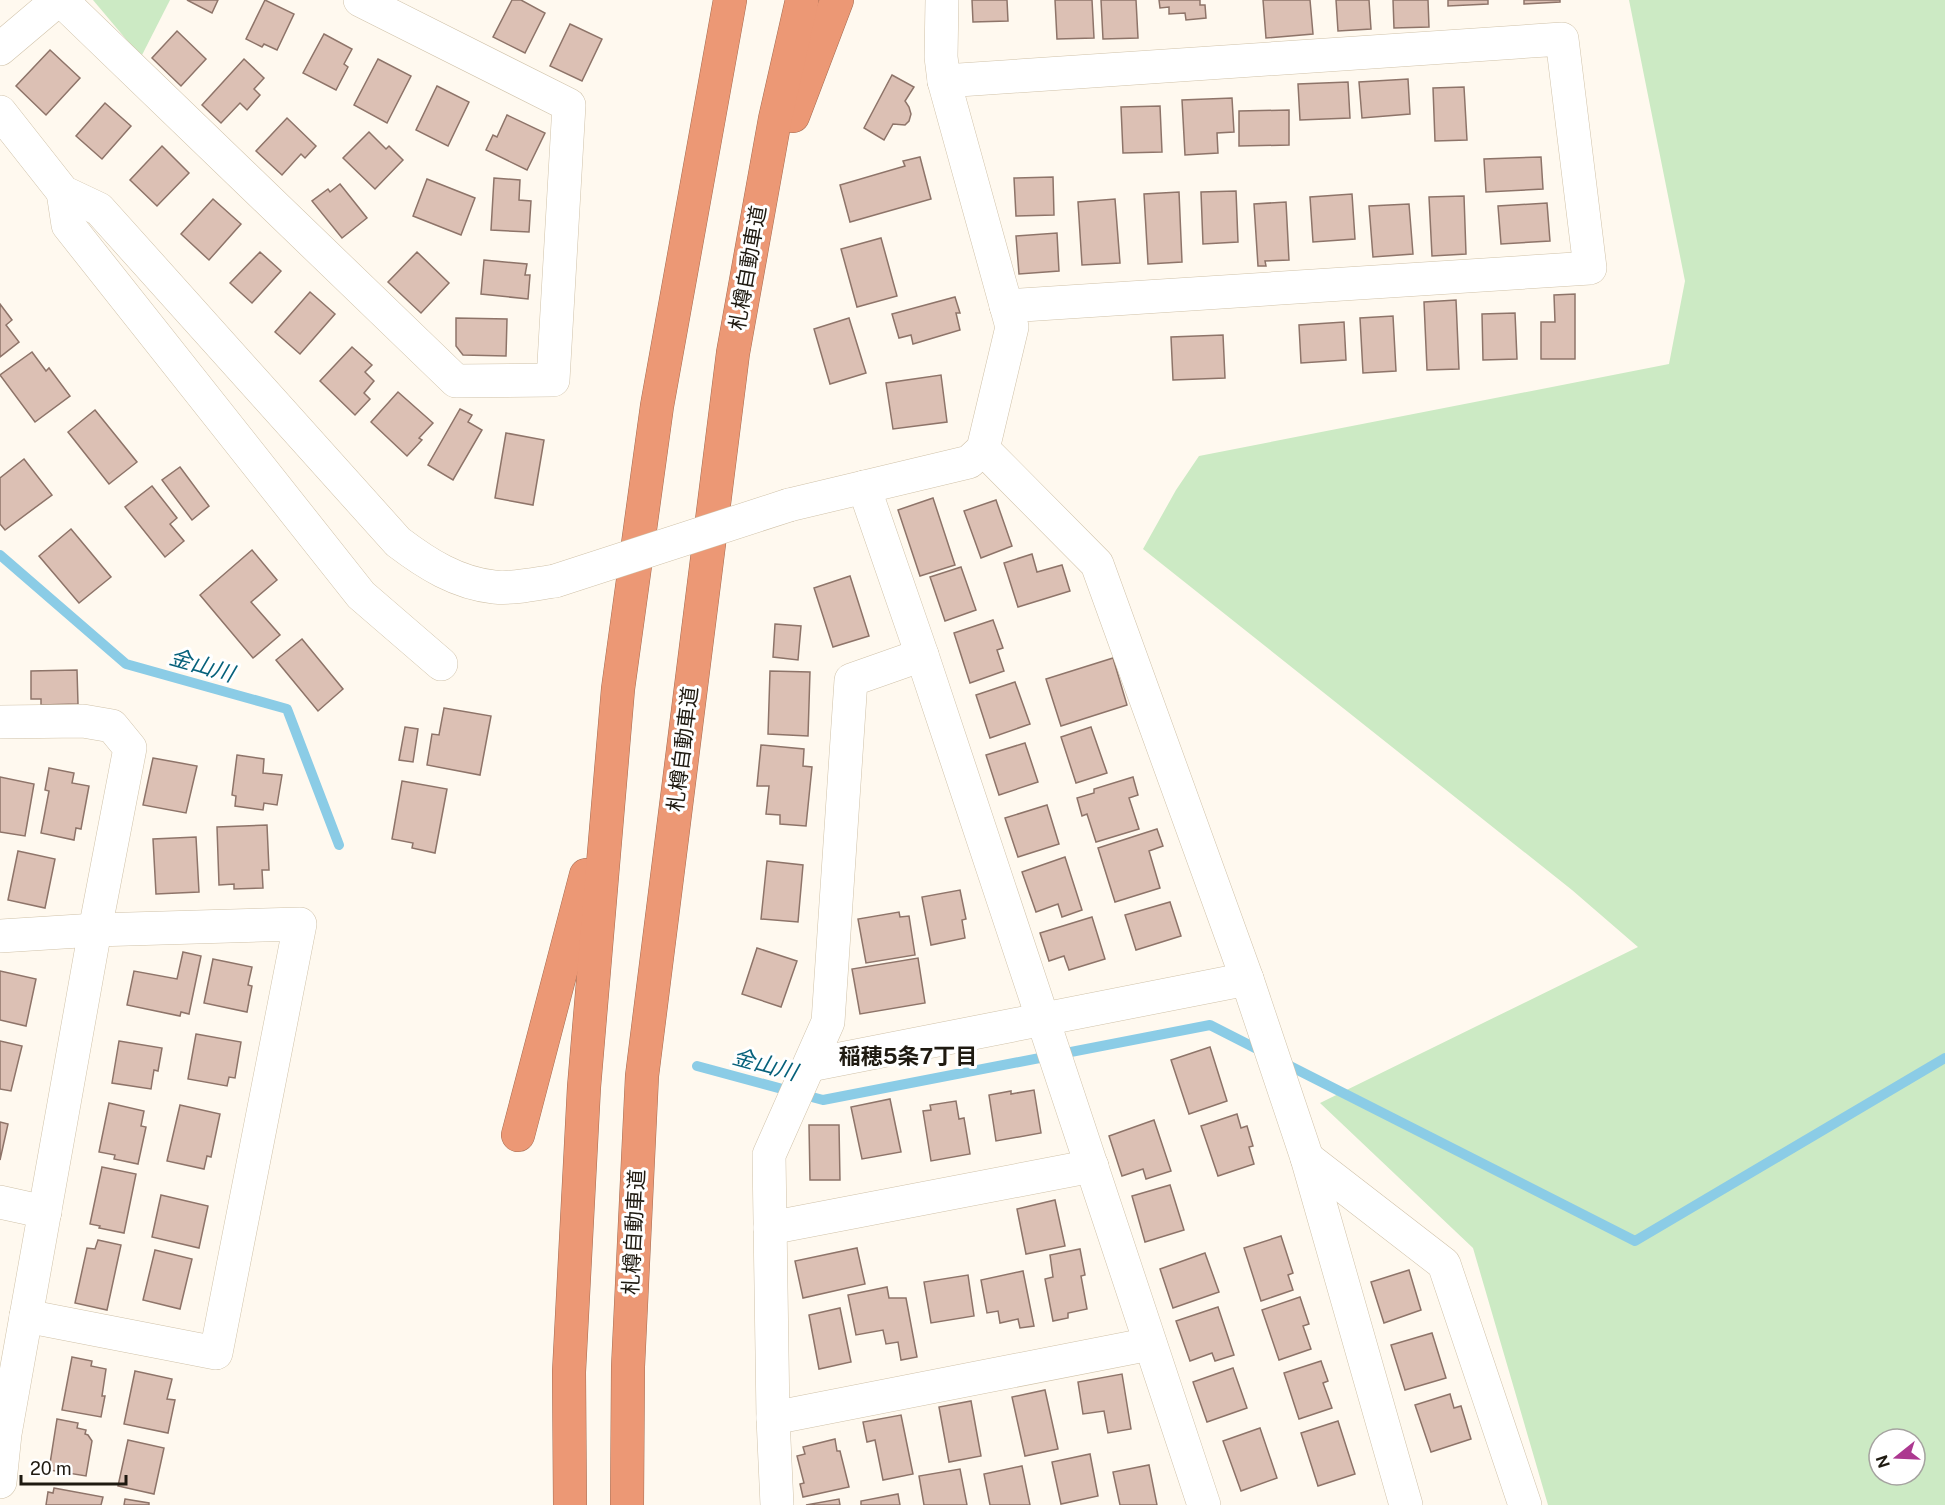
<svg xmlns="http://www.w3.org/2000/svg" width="1945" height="1505" font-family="'Public Sans','Noto Sans JP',sans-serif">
	<rect width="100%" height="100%" fill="#fff9ef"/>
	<g fill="#cceac4" fill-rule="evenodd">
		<polygon points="93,0 170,0 141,57"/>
		<path d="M1629,0H1945V1505H1548L1473,1248L1320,1103L1638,947L1572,890L1143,549L1176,490L1199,456L1669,364L1685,281ZM1879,1439H1915V1475H1879Z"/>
	</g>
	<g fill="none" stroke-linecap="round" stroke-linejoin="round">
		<g stroke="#8bcce6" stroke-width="10">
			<polyline points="0,555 126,664 287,709 339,845"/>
			<polyline points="1282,1062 1635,1241 1945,1058"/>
			<polyline points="697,1066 823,1100 1210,1025 1263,1052"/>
		</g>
	</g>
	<g fill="#dcc0b4" stroke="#8e7469" stroke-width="1.5">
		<polygon points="187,0 218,0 212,13"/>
		<polygon points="265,0 294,14 277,50 264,44 262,47 246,39"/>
		<polygon points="512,0 521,0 545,13 525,53 493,37"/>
		<polygon points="972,0 1007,0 1008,21 973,22"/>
		<polygon points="1055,0 1092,0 1094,38 1057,39"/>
		<polygon points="1101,0 1136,0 1138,38 1103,39"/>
		<polygon points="1159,0 1200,0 1200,5 1205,5 1206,18 1186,20 1185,13 1169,14 1169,7 1160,8"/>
		<polygon points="1263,0 1310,0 1313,34 1266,38"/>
		<polygon points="1336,0 1369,0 1371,29 1338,31"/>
		<polygon points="1393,0 1428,0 1429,27 1394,28"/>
		<polygon points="1448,0 1488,0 1488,4 1448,6"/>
		<polygon points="1524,0 1560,0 1560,2 1524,4"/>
		<polygon points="570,24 602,39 582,81 550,66"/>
		<polygon points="177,31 206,59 181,86 152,58"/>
		<polygon points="324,34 352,49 344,64 348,67 336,90 303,73"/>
		<polygon points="50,50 80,78 46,115 16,86"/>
		<polygon points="244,59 264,78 254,89 260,95 247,110 240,103 221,123 202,105"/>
		<polygon points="378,59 411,76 387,123 354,105"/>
		<polygon points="892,75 914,87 905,101 909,107 911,114 909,121 905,125 893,124 884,140 864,128"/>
		<polygon points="1408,79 1410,114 1362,118 1359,82"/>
		<polygon points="1348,82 1350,118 1300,120 1298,84"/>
		<polygon points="437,86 469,102 448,146 416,130"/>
		<polygon points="1464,87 1467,140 1435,141 1433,88"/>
		<polygon points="1232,98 1234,132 1217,133 1218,153 1185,155 1182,100"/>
		<polygon points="105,103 131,126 102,159 76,136"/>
		<polygon points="1160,106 1162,152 1123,153 1121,107"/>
		<polygon points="1289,110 1289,145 1239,146 1239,111"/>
		<polygon points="507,115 545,133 527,170 486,150 493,135 497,137"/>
		<polygon points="287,118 316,146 305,158 301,154 282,175 256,151"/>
		<polygon points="369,132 386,149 389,146 403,160 375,189 343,158"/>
		<polygon points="162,146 189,173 157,206 130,180"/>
		<polygon points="920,157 931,199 850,222 840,185 905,166 903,161"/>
		<polygon points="1541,157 1543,189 1486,192 1484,159"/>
		<polygon points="1053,177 1054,215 1016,216 1014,178"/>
		<polygon points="494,178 520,180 519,200 531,201 529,232 491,230"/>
		<polygon points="427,179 475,198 461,235 413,216"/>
		<polygon points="340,184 367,218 342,238 312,201 328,189 330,192"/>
		<polygon points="1236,191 1238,242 1203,244 1201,192"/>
		<polygon points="1179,192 1182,262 1148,264 1144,194"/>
		<polygon points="1352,194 1355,239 1313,242 1310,197"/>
		<polygon points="1464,196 1466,254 1432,256 1429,197"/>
		<polygon points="213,199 241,224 209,260 181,234"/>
		<polygon points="1115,199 1120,263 1082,265 1078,202"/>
		<polygon points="1286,202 1289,260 1265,261 1266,266 1258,266 1254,204"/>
		<polygon points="1547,203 1550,241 1501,244 1498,206"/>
		<polygon points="1409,204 1413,254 1373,257 1369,206"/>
		<polygon points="1057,233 1059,271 1019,274 1016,236"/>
		<polygon points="881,238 897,296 857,307 841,249"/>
		<polygon points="260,252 281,271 252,303 230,283"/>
		<polygon points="417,252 449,283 421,313 388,282"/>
		<polygon points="484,260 527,264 525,275 530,275 528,299 481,294"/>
		<polygon points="310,292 335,314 300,354 275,332"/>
		<polygon points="1575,294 1575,359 1541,359 1541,322 1555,322 1554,295"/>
		<polygon points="955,297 960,313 956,313 960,330 913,344 911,335 899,338 892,314"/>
		<polygon points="1456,300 1459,369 1427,370 1424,302"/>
		<polygon points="0,304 12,320 6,325 19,342 0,357"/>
		<polygon points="1515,313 1517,359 1483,360 1482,314"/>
		<polygon points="1393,316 1396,371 1363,373 1360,318"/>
		<polygon points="456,318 507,319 506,356 463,355 456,346"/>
		<polygon points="849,318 866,373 830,384 814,329"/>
		<polygon points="1344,322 1346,360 1301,363 1299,325"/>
		<polygon points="1223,335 1225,378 1173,380 1171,337"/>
		<polygon points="352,347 372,365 365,372 374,381 364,393 370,399 355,415 320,381"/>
		<polygon points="32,352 46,371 49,368 70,396 35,422 0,375"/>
		<polygon points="941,375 947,422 893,429 886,383"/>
		<polygon points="398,392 433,423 419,438 422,440 407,456 371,422"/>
		<polygon points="460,409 472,415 468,422 482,430 453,480 428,465"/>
		<polygon points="95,410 137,462 109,484 68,432"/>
		<polygon points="506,433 544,440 533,505 495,498"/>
		<polygon points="24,459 52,495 5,530 0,524 0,478"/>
		<polygon points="180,467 209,506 192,520 162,480"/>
		<polygon points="152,486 177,518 170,524 184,541 165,557 125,507"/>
		<polygon points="933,498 955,565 920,576 898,510"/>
		<polygon points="996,500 1012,546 981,558 964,511"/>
		<polygon points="71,529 111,577 79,603 39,556"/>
		<polygon points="252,550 277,580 251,602 280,635 253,658 200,595"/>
		<polygon points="1032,554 1037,572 1062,565 1070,591 1018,607 1004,563"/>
		<polygon points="961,567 976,610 945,621 930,577"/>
		<polygon points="850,576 869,636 833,647 814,588"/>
		<polygon points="993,620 1003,648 997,650 1004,671 970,683 954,633"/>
		<polygon points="775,624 801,626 798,660 773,657"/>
		<polygon points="302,639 343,689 318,711 276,660"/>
		<polygon points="1113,658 1127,705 1061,726 1046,679"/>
		<polygon points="77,670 78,704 41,705 41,699 31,699 31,671"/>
		<polygon points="770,671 810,672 808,736 768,734"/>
		<polygon points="1015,682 1030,724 990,738 976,695"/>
		<polygon points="444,708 491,716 480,775 427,765 432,734 439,735"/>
		<polygon points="405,727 418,729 413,762 399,760"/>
		<polygon points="1091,727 1107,773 1076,783 1061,737"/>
		<polygon points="1025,743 1038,782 999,795 986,755"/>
		<polygon points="761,745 804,749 803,766 812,767 806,826 780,824 780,815 766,814 769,786 757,786"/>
		<polygon points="237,755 264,759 263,773 282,775 277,805 264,803 263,810 235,806 236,796 232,795"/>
		<polygon points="153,758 197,766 186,813 143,805"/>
		<polygon points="49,768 74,773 72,783 89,786 81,829 76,828 74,840 41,833 49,791 45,790"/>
		<polygon points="0,777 34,784 25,836 0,832"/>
		<polygon points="1133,777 1138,795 1129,798 1139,829 1096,842 1087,814 1082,816 1077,798 1094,793 1094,789"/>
		<polygon points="402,781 447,789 435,853 412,848 413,843 392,839"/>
		<polygon points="1047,805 1059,844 1018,857 1005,818"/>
		<polygon points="267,825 269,870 262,870 263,888 234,889 234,884 219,885 217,827"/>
		<polygon points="1157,829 1163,846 1149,851 1160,888 1115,902 1098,848"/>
		<polygon points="196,837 199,892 156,894 153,839"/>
		<polygon points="18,851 55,859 45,908 8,900"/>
		<polygon points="1065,857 1082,910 1062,917 1058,904 1036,912 1022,872"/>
		<polygon points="767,861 803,865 798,922 761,919"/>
		<polygon points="960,890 966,919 962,920 965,938 931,945 922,897"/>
		<polygon points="1170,902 1181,936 1136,950 1125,915"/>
		<polygon points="899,912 900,917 909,916 915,955 866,963 858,919"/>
		<polygon points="1092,917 1105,959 1069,970 1064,956 1049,961 1040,933"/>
		<polygon points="757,948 797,961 781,1007 742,994"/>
		<polygon points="183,952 201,956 189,1014 181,1012 180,1016 127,1005 134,971 177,979"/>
		<polygon points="918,958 925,1003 860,1014 852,969"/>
		<polygon points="213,959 252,967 248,985 252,986 247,1012 204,1003"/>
		<polygon points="0,971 36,979 26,1026 0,1020"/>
		<polygon points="196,1034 241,1042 235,1078 229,1077 227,1086 188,1079"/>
		<polygon points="0,1041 22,1046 11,1091 0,1089"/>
		<polygon points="119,1041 162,1048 158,1071 154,1070 151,1089 112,1083"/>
		<polygon points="1210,1047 1227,1101 1189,1114 1171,1060"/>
		<polygon points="1034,1090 1041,1133 996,1141 989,1095 1011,1091 1011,1094"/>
		<polygon points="890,1099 901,1152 862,1159 851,1107"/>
		<polygon points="956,1101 959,1119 964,1118 970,1154 931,1161 923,1111 931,1110 930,1105"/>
		<polygon points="109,1103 144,1111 141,1126 146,1127 138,1164 114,1159 115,1155 99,1152"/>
		<polygon points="180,1105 220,1114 211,1157 207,1156 204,1169 167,1161"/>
		<polygon points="1237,1114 1241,1128 1247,1126 1253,1146 1249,1147 1254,1164 1218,1176 1201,1126"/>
		<polygon points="1154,1120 1171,1171 1146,1179 1143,1169 1122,1176 1109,1136"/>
		<polygon points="0,1122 8,1124 0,1160"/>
		<polygon points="809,1125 839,1125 840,1180 810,1180"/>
		<polygon points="102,1167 136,1174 124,1233 99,1228 100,1226 90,1224"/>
		<polygon points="1170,1185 1184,1230 1145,1242 1132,1196"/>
		<polygon points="161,1195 208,1206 199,1248 152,1237"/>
		<polygon points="1055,1200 1065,1246 1026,1254 1017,1209"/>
		<polygon points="1281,1236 1293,1273 1288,1275 1293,1290 1261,1301 1244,1248"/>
		<polygon points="98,1240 121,1245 107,1310 75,1303 87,1248 95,1249"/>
		<polygon points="857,1248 865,1284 803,1298 795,1261"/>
		<polygon points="1080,1249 1085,1275 1081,1276 1087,1309 1068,1313 1068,1318 1053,1321 1045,1279 1053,1277 1050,1255"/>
		<polygon points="155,1250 192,1259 180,1309 143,1300"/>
		<polygon points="1205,1253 1219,1292 1173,1308 1160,1269"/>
		<polygon points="1409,1270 1421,1310 1384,1323 1371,1282"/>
		<polygon points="1023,1271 1034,1326 1020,1328 1018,1319 1000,1323 998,1311 987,1313 981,1280"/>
		<polygon points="968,1275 974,1316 931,1323 924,1282"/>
		<polygon points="887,1287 889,1298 906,1298 917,1357 901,1360 898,1342 886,1344 883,1330 856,1335 848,1295"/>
		<polygon points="1300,1297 1309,1324 1303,1326 1311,1349 1279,1360 1262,1310"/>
		<polygon points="1218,1307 1234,1355 1215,1361 1212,1353 1190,1361 1176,1321"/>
		<polygon points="840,1308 851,1362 819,1369 809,1315"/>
		<polygon points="1432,1333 1446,1378 1405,1390 1391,1345"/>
		<polygon points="72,1357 92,1361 91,1366 106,1369 102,1396 105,1396 101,1417 62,1410"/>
		<polygon points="1321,1361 1328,1381 1323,1383 1332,1408 1299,1419 1284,1373"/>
		<polygon points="1233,1368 1247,1408 1207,1422 1193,1382"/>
		<polygon points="135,1371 172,1379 167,1399 175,1400 168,1433 124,1424"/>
		<polygon points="1122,1374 1131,1429 1108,1433 1104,1411 1083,1414 1078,1382"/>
		<polygon points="1045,1390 1058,1449 1025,1456 1012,1397"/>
		<polygon points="1450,1394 1454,1408 1461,1406 1471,1439 1431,1452 1415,1405"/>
		<polygon points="971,1401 981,1456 949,1462 939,1407"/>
		<polygon points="901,1415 913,1474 883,1480 875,1440 867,1442 863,1422"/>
		<polygon points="57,1419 78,1423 77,1428 86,1430 85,1434 88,1435 92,1441 86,1476 49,1470"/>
		<polygon points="1338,1421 1355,1474 1318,1486 1301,1433"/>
		<polygon points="1260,1428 1277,1478 1241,1491 1223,1441"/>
		<polygon points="835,1439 837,1451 840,1451 849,1487 803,1497 800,1484 804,1483 797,1456 805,1454 803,1447"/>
		<polygon points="128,1440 164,1448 154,1494 118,1486"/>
		<polygon points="1090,1454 1098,1496 1061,1504 1052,1462"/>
		<polygon points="1149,1465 1157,1505 1120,1505 1113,1472"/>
		<polygon points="1022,1466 1030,1505 990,1505 984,1474"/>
		<polygon points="960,1469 967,1505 924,1505 919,1476"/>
		<polygon points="54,1488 103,1497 101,1505 46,1505 48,1492 53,1493"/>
		<polygon points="898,1494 900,1505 861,1505 861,1501"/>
		<polygon points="125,1499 149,1503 149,1505 124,1505"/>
		<polygon points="839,1499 840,1505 806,1505"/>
	</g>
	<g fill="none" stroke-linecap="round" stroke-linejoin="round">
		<g stroke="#d0c2a9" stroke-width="34">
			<g id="minor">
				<polyline points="61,0 456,381 553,380 569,105 360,0"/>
				<polyline points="0,49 58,0"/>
				<polyline points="944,81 1562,39 1590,268 1006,306"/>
				<path d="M0,112L63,192L99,209L398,542C427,564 457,583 494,587C514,589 535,584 555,581"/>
				<polyline points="63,192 68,225 361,595 441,664"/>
				<polyline points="983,449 1097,564 1247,979 1307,1158 1406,1505"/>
				<polyline points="864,487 922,655 1204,1505"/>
				<polyline points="789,505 969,462 983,449 1012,327 944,81 941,57 942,0"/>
				<polyline points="0,722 83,721 112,726 130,748 95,930"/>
				<polyline points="0,936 95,930 300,924 216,1353 26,1316"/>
				<polyline points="810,1065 1247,979"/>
				<polyline points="1307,1158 1444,1264 1525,1505"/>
				<polyline points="0,1202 45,1212"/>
				<polyline points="770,1228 1092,1166"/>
				<polyline points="773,1418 1150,1344"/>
				<polyline points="777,1505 773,1418 769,1155 828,1022 851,680 922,655"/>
			</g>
		</g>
		<g stroke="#d0c2a9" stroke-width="34">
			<polyline id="tertiary" points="0,1482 5,1434 95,930"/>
		</g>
		<g stroke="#a46c52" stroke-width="34">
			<g id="motorway">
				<polyline points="793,116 837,0"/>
				<polyline points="518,1135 586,875"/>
				<polyline points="570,1505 569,1372 584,1087 618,689 657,406 730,0"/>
				<polyline points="627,1505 628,1367 642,1076 733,353 775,119 802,0"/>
			</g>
		</g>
		<use href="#minor" stroke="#fff" stroke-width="33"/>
		<use href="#tertiary" stroke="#fff" stroke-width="33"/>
		<use href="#motorway" stroke="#ec9875" stroke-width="33"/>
		<g stroke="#d0c2a9" stroke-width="34" stroke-linecap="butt">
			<polyline id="minor-bridge" points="555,581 789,505"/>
		</g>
		<use href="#minor-bridge" stroke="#fff" stroke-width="33"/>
	</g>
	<g text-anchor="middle" stroke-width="6" stroke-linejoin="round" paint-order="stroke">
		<g font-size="21" fill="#1f1a11" stroke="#fff">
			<text transform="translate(748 268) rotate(-80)" y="7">札樽自動車道</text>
			<text transform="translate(683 749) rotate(-83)" y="7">札樽自動車道</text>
			<text transform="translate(634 1232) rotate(-87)" y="7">札樽自動車道</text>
		</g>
		<g font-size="22" font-style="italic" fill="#06617b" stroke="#fff">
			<text transform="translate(202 665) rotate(16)" y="8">金山川</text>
			<text transform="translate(765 1064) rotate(15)" y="8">金山川</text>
		</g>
		<g font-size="22" font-weight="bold" fill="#1f1a11" stroke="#fff">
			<text x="908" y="1064">稲穂5条7丁目</text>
		</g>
	</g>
	<g transform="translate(1897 1457) rotate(252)"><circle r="28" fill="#ffffff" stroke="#a5a3a0" stroke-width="1.5"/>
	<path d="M0-4.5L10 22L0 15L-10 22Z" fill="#ac3890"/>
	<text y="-9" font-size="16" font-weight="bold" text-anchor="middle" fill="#1f1a11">N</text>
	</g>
	<path d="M21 1475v9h105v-9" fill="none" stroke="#1f1a11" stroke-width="3"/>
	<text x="30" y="1475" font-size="18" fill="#1f1a11" stroke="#ffffff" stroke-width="4.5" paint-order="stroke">20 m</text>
</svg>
